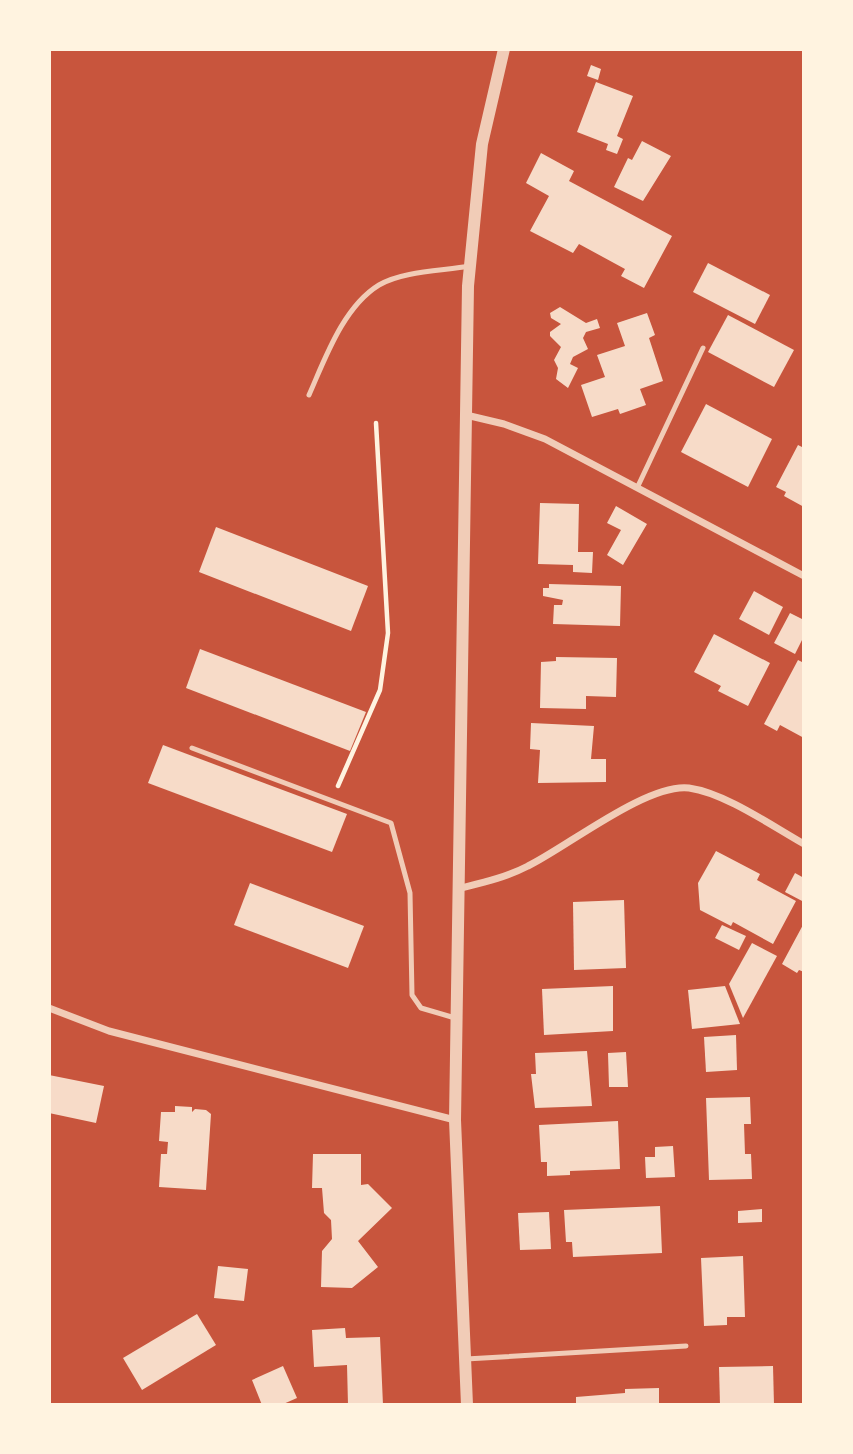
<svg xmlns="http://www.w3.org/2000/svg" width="853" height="1454" font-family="'Noto Serif',serif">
	<rect width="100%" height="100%" fill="#c8553d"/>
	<g fill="#f7dbc8">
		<polygon points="591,65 601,69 598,80 587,76"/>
		<polygon points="596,82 633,96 617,136 623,139 617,154 606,150 608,144 577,132"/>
		<polygon points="642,141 671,156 643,201 614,187 628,158 632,160"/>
		<polygon points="541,153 574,171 569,181 672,236 644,288 621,276 625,269 579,244 573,253 530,231 549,196 526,183"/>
		<polygon points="708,263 770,295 755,324 693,292"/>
		<polygon points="560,307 586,323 597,319 600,328 586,332 583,338 588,349 573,357 570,364 578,368 568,388 556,379 558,368 554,360 561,347 550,336 550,332 561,324 551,318 550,313"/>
		<polygon points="647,313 655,335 649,338 663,381 640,389 646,405 620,414 618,409 592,417 581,385 605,377 597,355 625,346 617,323"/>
		<polygon points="728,315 794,350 774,387 708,352"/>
		<polygon points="706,404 772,439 748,487 681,452"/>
		<polygon points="798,445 804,448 804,507 784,496 786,492 776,487"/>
		<polygon points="540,503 579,504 578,552 593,552 592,573 573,572 573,565 538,564"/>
		<polygon points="616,506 647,524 623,565 607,555 621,530 607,523"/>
		<polygon points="216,527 368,586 351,631 199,572"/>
		<polygon points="549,584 621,586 620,626 553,624 554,605 562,605 563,600 543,596 543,588 549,588"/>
		<polygon points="754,591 783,607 769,635 739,619"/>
		<polygon points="790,613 804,620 804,636 795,654 774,643"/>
		<polygon points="714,634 770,663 748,706 718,691 721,686 694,672"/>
		<polygon points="200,649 366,712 350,751 186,688"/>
		<polygon points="556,657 617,658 616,697 586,696 586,709 540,708 541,662 556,661"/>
		<polygon points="798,660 804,663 804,738 780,725 777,731 764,724"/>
		<polygon points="531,723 594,726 591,759 606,759 606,782 538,783 540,750 530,749"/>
		<polygon points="163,745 347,814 332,852 148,783"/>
		<polygon points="716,851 760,874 757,880 796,901 773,944 733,922 731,926 700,910 698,883"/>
		<polygon points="795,873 804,878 804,902 785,892"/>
		<polygon points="250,883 364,926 348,968 234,925"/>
		<polygon points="624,900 626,968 574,970 573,902"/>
		<polygon points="804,923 804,972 799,970 797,973 782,964"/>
		<polygon points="722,925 746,936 739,950 715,938"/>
		<polygon points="752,943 777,956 743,1018 729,984"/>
		<polygon points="613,986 613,1031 544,1035 542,989"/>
		<polygon points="725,986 740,1024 692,1029 688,990"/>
		<polygon points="736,1035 737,1070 706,1072 704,1037"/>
		<polygon points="587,1051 592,1106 535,1108 531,1074 536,1074 535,1053"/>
		<polygon points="626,1052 628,1087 609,1087 608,1053"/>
		<polygon points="49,1075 104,1086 96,1123 49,1113"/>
		<polygon points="750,1097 751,1124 744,1124 745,1154 751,1154 752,1179 709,1180 706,1098"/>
		<polygon points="175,1106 192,1107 192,1112 195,1109 206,1110 211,1114 206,1190 159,1187 161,1154 167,1154 168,1142 159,1141 161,1112 175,1112"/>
		<polygon points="618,1121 620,1169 570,1171 570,1175 547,1176 547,1162 541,1162 539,1125"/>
		<polygon points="673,1146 675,1177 646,1178 645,1157 655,1157 655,1147"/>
		<polygon points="313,1154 361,1154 361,1185 368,1184 392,1208 358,1241 378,1267 352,1288 321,1287 322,1251 332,1239 331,1220 324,1213 322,1188 312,1188"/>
		<polygon points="660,1206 662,1253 573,1257 572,1242 566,1242 564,1210"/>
		<polygon points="762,1209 762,1222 738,1223 738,1211"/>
		<polygon points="549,1212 551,1249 520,1250 518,1213"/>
		<polygon points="743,1256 745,1317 727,1317 727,1325 704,1326 701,1258"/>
		<polygon points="218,1266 248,1269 244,1301 214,1298"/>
		<polygon points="197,1314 216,1345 142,1390 123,1358"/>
		<polygon points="345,1328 346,1338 380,1337 383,1405 348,1405 347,1365 314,1367 312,1330"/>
		<polygon points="283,1366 297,1398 281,1405 262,1405 252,1380"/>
		<polygon points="773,1366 774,1405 720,1405 719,1367"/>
		<polygon points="659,1388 659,1405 576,1405 576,1397 625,1393 625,1389"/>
	</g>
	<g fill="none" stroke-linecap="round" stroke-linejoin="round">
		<polyline stroke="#fff3e0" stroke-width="4.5" points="338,786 380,690 388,633 376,423"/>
		<g stroke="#f1ccb7" stroke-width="5">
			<path d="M309,395C325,359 343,307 379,285C403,271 442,271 470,266"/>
			<polyline points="638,486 703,348"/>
			<polyline points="192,748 391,823 410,893 412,995 421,1008 455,1018"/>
			<polyline points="466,1359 686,1346"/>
		</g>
		<g stroke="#f1ccb7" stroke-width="7">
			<polyline points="466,415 504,424 545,439 804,576"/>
			<path d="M457,889C481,883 505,878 528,866C567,847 647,783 689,788C725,793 772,826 804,844"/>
			<polyline points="49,1008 109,1031 455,1120"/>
		</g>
		<polyline stroke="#f1ccb7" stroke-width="12" points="467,1405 455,1120 468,286 482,144 504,49"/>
	</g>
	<rect width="853" height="1454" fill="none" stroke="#fff3e0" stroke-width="102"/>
</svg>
